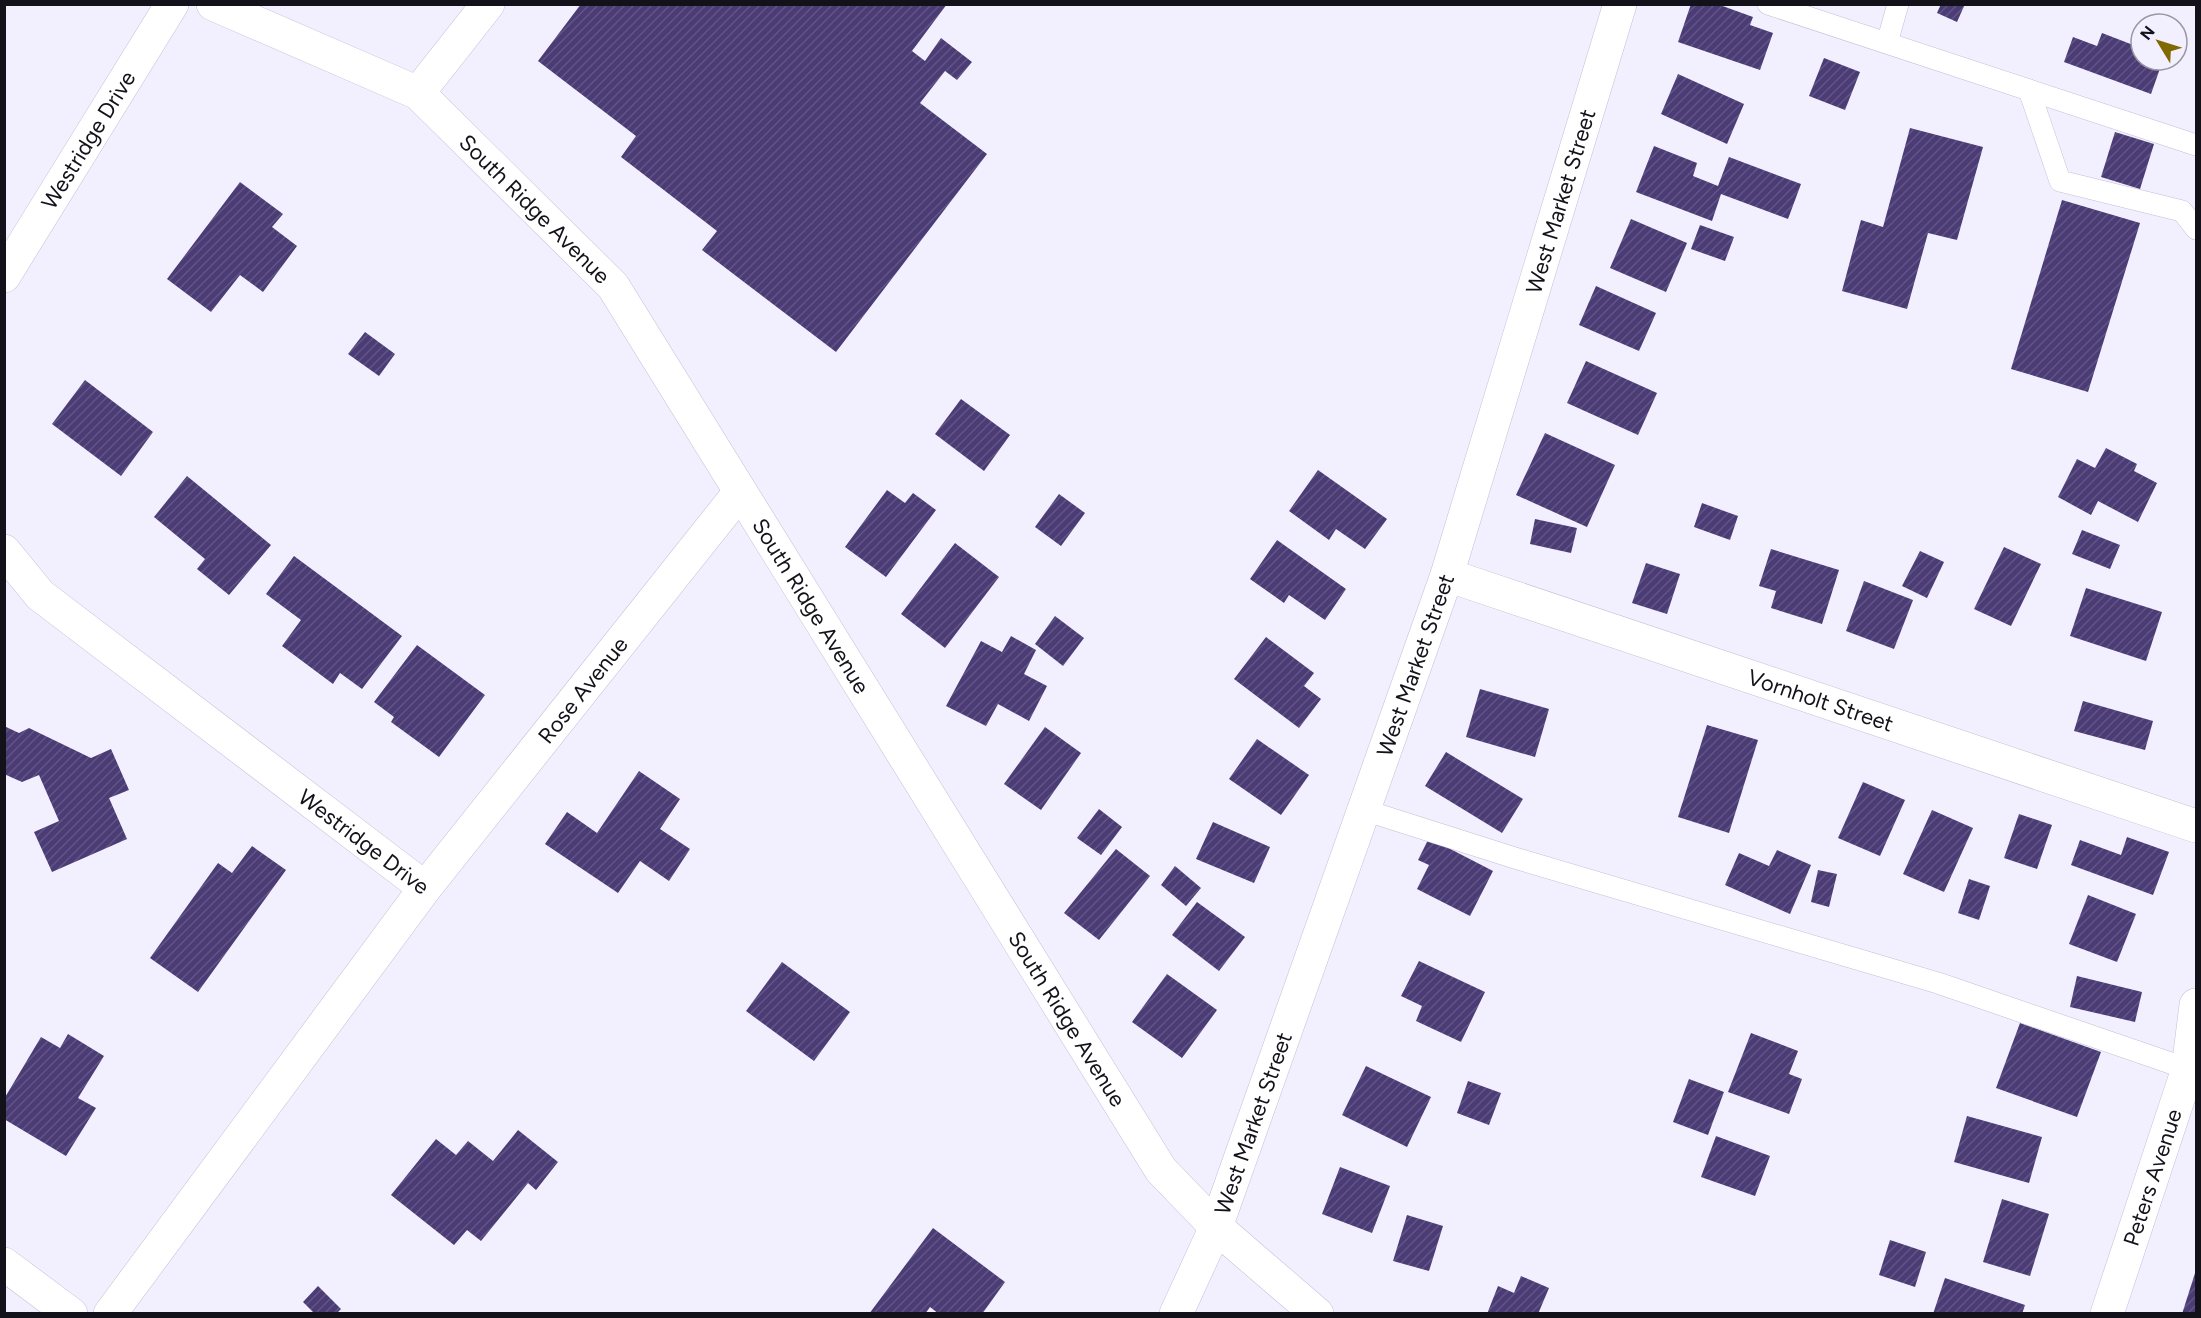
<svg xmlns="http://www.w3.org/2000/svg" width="2201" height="1318" font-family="Figtree,sans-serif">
	<defs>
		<pattern id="building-hatch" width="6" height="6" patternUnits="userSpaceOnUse" patternTransform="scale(1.5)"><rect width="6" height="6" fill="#4b3c76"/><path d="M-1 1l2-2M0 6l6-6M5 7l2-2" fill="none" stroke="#615584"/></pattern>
	</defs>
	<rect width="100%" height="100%" fill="#f2f0fe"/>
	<g fill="url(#building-hatch)">
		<polygon points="581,4 947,4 912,51 925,61 941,38 972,62 957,80 945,71 920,103 987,154 836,352 702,250 717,231 621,157 636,136 538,61"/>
		<polygon points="1691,4 1717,4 1753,17 1750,25 1773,33 1760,70 1678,42"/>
		<polygon points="1941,4 1965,4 1957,22 1937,13"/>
		<polygon points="2102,33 2141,48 2141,60 2163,60 2151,94 2064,62 2073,37 2097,46"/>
		<polygon points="1824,58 1860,72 1845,110 1809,96"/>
		<polygon points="1678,74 1744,104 1727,144 1661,114"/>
		<polygon points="1910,128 1983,147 1957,240 1928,233 1907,309 1842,291 1861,220 1883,227"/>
		<polygon points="2115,132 2154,144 2140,189 2101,177"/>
		<polygon points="1654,146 1697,163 1693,176 1718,186 1729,157 1801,184 1788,219 1721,194 1712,221 1636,192"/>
		<polygon points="240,182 283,214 272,227 297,246 263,292 240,275 211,312 167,279"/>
		<polygon points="2062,200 2140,223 2088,392 2011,369"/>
		<polygon points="1631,219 1687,243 1666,292 1610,268"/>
		<polygon points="1700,225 1734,237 1725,261 1691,249"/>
		<polygon points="1596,286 1656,313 1639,351 1579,325"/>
		<polygon points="365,332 395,354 379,376 348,354"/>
		<polygon points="1586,361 1657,393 1638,435 1567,403"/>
		<polygon points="85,380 153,432 121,476 52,424"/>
		<polygon points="961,399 1010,435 984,471 935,434"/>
		<polygon points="1545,433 1615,465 1587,527 1516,495"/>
		<polygon points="2106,448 2137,464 2134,471 2157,483 2138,522 2098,501 2091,515 2058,497 2077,459 2095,468"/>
		<polygon points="1318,470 1387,519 1365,549 1336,529 1329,540 1289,511"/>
		<polygon points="187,476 271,545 229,595 197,569 205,559 154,517"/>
		<polygon points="887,490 905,503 913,493 936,510 886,577 845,547"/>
		<polygon points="1059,494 1085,513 1061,546 1035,527"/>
		<polygon points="1702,503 1738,516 1730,540 1694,527"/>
		<polygon points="1535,519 1577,528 1571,553 1530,544"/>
		<polygon points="2082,530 2120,545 2110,569 2072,554"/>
		<polygon points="1277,540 1346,589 1325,620 1289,595 1284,603 1250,579"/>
		<polygon points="955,543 999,577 945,648 901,614"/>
		<polygon points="2004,547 2041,564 2011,626 1974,609"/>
		<polygon points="1771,549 1839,570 1822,624 1771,608 1776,591 1759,586"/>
		<polygon points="1920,551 1944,562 1927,598 1902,586"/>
		<polygon points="294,556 402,636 362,689 340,673 333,684 282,646 301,620 266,594"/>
		<polygon points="1646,563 1680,574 1667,614 1632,603"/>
		<polygon points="1864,581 1913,600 1894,649 1846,631"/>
		<polygon points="2086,588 2162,612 2146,661 2070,636"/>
		<polygon points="1055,616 1084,638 1063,666 1035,644"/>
		<polygon points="1011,636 1036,650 1024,674 1047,686 1029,721 998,704 986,726 946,706 981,641 1002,652"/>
		<polygon points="1266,637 1314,673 1304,686 1321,699 1299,728 1234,679"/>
		<polygon points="417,645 485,695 439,757 391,722 394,717 374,702"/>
		<polygon points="1480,689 1549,709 1535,757 1466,737"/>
		<polygon points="2083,701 2153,721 2145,750 2074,731"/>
		<polygon points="1707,725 1758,740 1729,833 1678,817"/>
		<polygon points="4,726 19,733 29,728 91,758 111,749 129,790 109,798 127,839 52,872 34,832 59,821 39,775 22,782 4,774"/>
		<polygon points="1045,727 1081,753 1041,810 1004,784"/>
		<polygon points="1257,739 1309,775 1281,815 1229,779"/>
		<polygon points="1446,752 1523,799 1502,833 1425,786"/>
		<polygon points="639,771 680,799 660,829 690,849 669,881 640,861 618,893 545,844 567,812 597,833"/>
		<polygon points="1863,782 1905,800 1880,856 1838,838"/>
		<polygon points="1099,809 1122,827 1101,855 1077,838"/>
		<polygon points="1932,810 1973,828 1944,892 1903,874"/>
		<polygon points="2019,814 2052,825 2037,869 2004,858"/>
		<polygon points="1213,822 1270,847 1254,883 1196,859"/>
		<polygon points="2127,837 2169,852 2153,895 2071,865 2080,840 2121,855"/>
		<polygon points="1429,838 1493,871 1470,916 1417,889 1429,865 1418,860"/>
		<polygon points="252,846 286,870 198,992 150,958 218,863 232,873"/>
		<polygon points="1116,849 1150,876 1099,940 1064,913"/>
		<polygon points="1777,850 1811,865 1790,914 1725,885 1739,853 1769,866"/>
		<polygon points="1175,866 1201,888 1186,906 1161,885"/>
		<polygon points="1818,870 1837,874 1829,907 1811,902"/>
		<polygon points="1969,879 1990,886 1979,920 1958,913"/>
		<polygon points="2088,895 2136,914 2117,962 2069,944"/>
		<polygon points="1197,902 1245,937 1219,971 1172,935"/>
		<polygon points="1419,961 1485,992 1461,1042 1416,1021 1422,1006 1401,996"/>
		<polygon points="782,962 850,1012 814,1061 746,1011"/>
		<polygon points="1167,974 1217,1010 1182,1058 1132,1022"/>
		<polygon points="2077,976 2142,992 2135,1022 2070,1007"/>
		<polygon points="2020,1023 2101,1052 2077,1117 1996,1088"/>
		<polygon points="1751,1033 1798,1051 1789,1074 1802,1079 1789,1114 1728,1092"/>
		<polygon points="68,1034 104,1056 78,1098 96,1108 66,1156 4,1119 4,1099 41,1037 60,1048"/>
		<polygon points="1366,1066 1431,1097 1407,1147 1342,1115"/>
		<polygon points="1689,1079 1724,1092 1708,1135 1673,1122"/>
		<polygon points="1468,1081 1501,1093 1489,1125 1457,1113"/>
		<polygon points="1967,1116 2042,1137 2029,1183 1954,1162"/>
		<polygon points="518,1130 558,1162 536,1190 528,1183 481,1241 467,1230 454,1245 391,1195 436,1139 456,1155 468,1141 493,1161"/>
		<polygon points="1716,1136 1770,1156 1755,1196 1701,1177"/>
		<polygon points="1340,1167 1390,1186 1372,1233 1322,1214"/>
		<polygon points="2002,1199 2049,1214 2030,1276 1983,1262"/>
		<polygon points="1407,1215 1443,1226 1429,1271 1393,1261"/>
		<polygon points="933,1228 1005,1282 982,1314 939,1314 930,1307 925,1314 869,1314"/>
		<polygon points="1890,1240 1926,1252 1915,1287 1879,1275"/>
		<polygon points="2196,1270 2196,1314 2182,1314"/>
		<polygon points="1521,1276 1549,1288 1538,1314 1487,1314 1498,1286 1514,1293"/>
		<polygon points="1945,1278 2025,1305 2022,1314 1933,1314"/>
		<polygon points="318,1286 341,1309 336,1314 315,1314 303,1302"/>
	</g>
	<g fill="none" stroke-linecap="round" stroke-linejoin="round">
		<g stroke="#c3bfd6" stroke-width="22">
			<g id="service">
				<polyline points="1768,4 2196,145"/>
				<polyline points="1887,43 1898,4"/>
				<polyline points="2029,90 2060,181 2182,211 2196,229"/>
				<polyline points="1364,810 1518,859 1938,983 2188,1069"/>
			</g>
		</g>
		<g stroke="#c3bfd6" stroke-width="34">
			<g id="minor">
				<polyline points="418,93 488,4"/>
				<path id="s1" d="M4,276L172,4"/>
				<path id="s2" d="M4,551L40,595L425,888"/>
				<path id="s3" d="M1447,575L2196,826"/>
				<polyline points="4,1264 71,1314"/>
				<path id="s4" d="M110,1314L425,888L740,492"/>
				<path id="s5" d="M2107,1314L2188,1069L2196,1005"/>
			</g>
		</g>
		<g stroke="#c3bfd6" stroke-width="34">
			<g id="tertiary">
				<path id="s6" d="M213,4L418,93L613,286L1161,1170L1216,1227L1317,1314"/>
			</g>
		</g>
		<g stroke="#c3bfd6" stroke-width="34">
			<g id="secondary">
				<path id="s7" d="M1176,1314L1216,1227L1447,575L1620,4"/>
			</g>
		</g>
		<use href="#service" stroke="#fff" stroke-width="21"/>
		<use href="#minor" stroke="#fff" stroke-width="33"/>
		<use href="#tertiary" stroke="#fff" stroke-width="33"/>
		<use href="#secondary" stroke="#fff" stroke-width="33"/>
	</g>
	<g text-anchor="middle" stroke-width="6" stroke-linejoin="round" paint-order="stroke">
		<g font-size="22" fill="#13121a" stroke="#f2f0fe">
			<text dy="8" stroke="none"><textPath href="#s1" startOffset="160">Westridge Drive</textPath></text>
			<text dy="8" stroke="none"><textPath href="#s7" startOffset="1178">West Market Street</textPath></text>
			<text dy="8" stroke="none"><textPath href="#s6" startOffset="388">South Ridge Avenue</textPath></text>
			<text dy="8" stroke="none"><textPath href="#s6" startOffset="874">South Ridge Avenue</textPath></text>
			<text dy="8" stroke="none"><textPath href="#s7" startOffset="692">West Market Street</textPath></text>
			<text dy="8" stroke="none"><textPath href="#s4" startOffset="783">Rose Avenue</textPath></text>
			<text dy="8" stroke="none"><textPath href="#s3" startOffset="394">Vornholt Street</textPath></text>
			<text dy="8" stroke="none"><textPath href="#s2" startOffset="464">Westridge Drive</textPath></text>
			<text dy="8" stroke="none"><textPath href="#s6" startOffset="1360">South Ridge Avenue</textPath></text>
			<text dy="8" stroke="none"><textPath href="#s7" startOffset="206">West Market Street</textPath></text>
			<text dy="8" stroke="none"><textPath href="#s5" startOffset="144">Peters Avenue</textPath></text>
		</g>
	</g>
	<rect width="2201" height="1318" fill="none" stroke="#13121a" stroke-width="12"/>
	<g transform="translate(2159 42) rotate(308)"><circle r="28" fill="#f2f0fe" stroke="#9997a3" stroke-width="1.5"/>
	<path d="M0-4.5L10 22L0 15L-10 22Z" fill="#7f6900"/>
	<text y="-9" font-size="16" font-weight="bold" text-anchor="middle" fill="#13121a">N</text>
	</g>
</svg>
